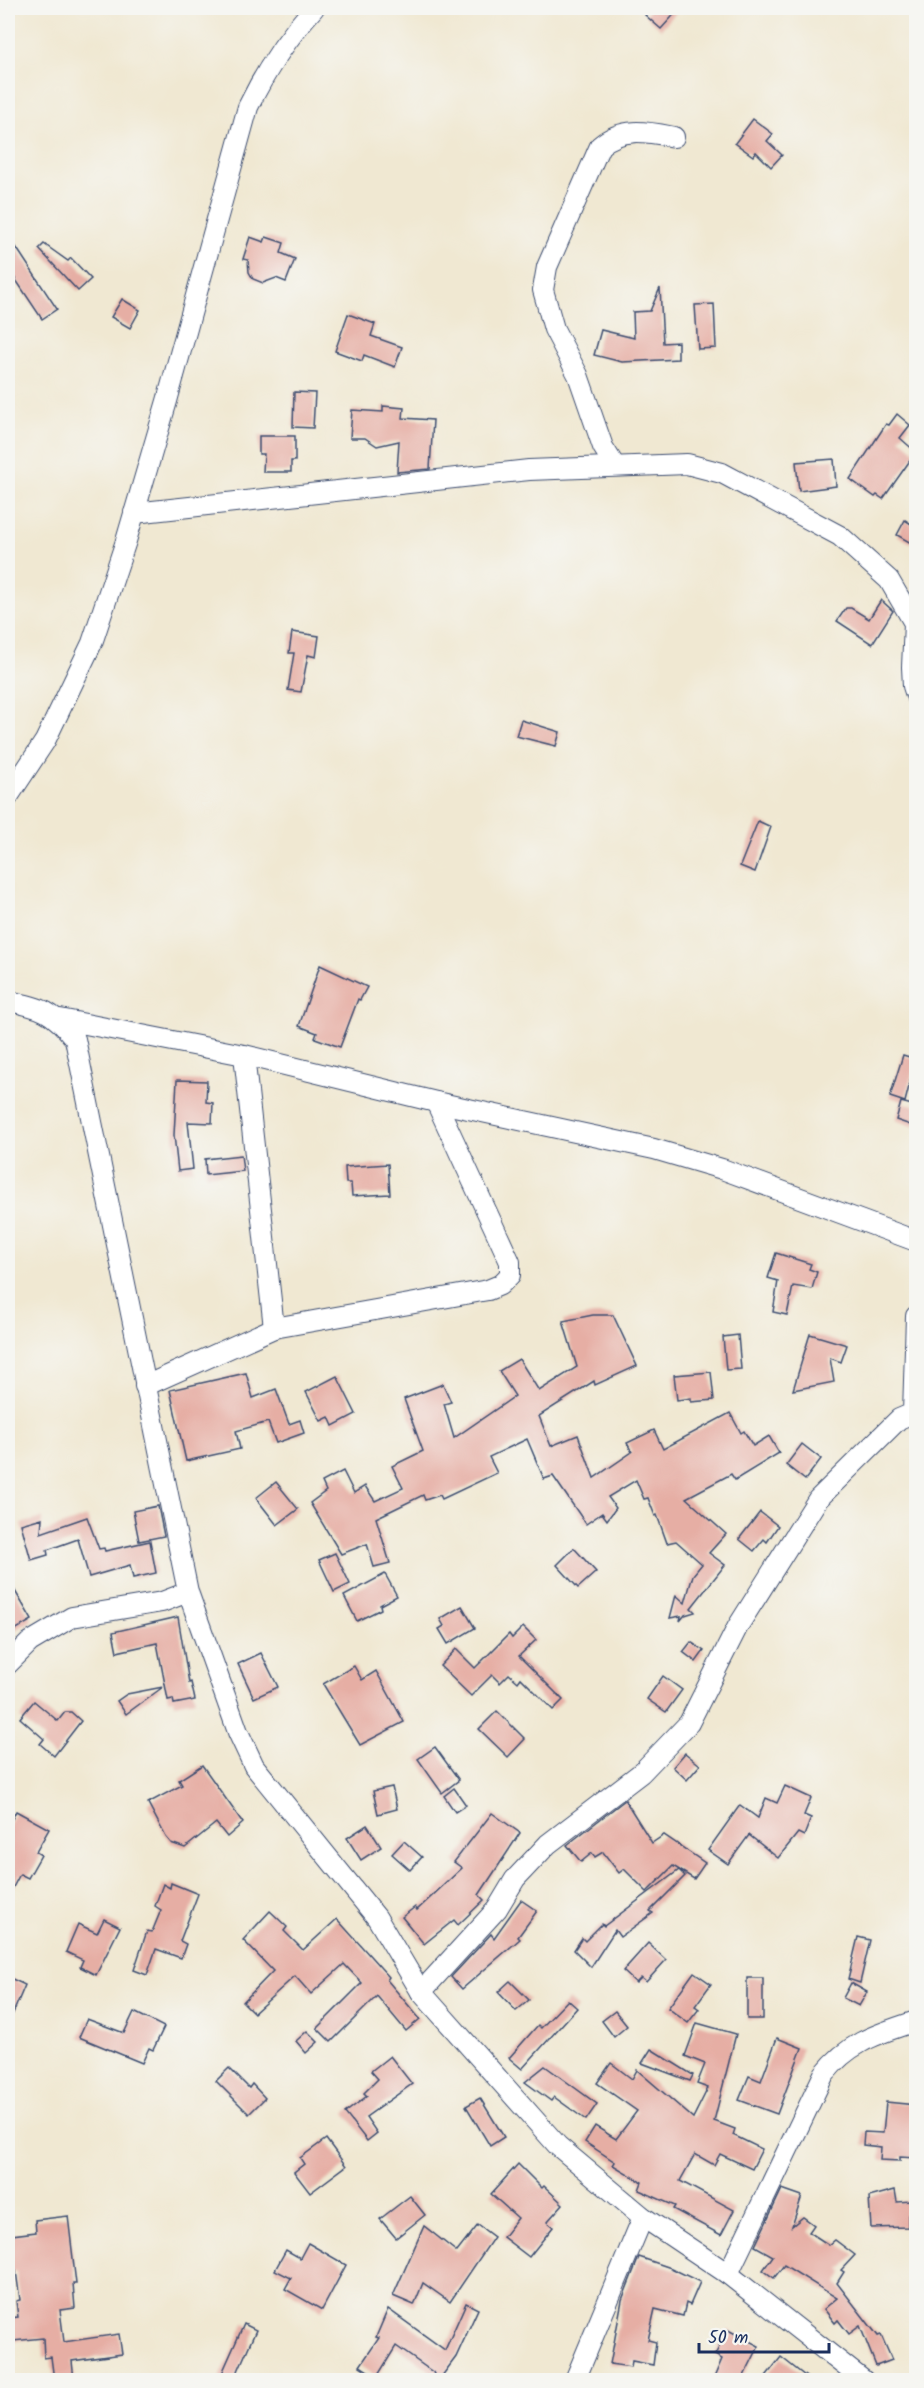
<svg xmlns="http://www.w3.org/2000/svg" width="924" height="2388" font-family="Kalam,sans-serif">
	<rect width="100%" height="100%" fill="#f6f6f2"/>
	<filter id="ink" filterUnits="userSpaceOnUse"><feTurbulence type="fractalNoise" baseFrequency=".0167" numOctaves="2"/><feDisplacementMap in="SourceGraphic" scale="12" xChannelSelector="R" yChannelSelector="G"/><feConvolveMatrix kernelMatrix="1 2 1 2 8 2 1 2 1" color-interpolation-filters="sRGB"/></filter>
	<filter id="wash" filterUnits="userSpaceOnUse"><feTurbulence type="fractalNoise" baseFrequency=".008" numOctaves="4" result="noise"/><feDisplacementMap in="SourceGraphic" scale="24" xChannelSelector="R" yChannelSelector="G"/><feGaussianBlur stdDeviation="1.35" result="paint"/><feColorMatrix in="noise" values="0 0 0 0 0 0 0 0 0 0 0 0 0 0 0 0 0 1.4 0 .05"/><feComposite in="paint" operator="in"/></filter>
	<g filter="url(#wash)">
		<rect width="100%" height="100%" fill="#f0e8d2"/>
		<g id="blocks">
			<g fill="#e6aea4">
				<polygon points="652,8 680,8 661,29 645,15"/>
				<polygon points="753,119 773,134 767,141 782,155 771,167 756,152 753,156 735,143"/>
				<polygon points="250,237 264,242 266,237 284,243 281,253 295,259 286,282 276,278 263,283 253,279 249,272 248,260 243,259"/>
				<polygon points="44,244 68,261 71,258 91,279 78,291 39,249"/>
				<polygon points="16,247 57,309 42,319 8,268 8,253"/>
				<polygon points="660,288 663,343 678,342 678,359 622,362 594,355 601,330 634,338 633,312 650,311"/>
				<polygon points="122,299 140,310 130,328 111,317"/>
				<polygon points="714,304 716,348 698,349 695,305"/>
				<polygon points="348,314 375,324 371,336 402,347 395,367 364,355 362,361 335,351"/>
				<polygon points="294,392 315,393 313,428 293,427"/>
				<polygon points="383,406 404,408 403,418 433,420 430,469 397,472 399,441 377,446 365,438 350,438 352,410 383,412"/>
				<polygon points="897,414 910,425 900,438 916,452 883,499 877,495 875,497 850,479 886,424 889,425"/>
				<polygon points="259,436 295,436 295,461 291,461 291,472 263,472 264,454 259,454"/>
				<polygon points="834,459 836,486 799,491 796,462"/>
				<polygon points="905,520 916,527 916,534 911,543 897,535"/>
				<polygon points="881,600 893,611 872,644 837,621 846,608 851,608 869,619"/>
				<polygon points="292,632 319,636 316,657 308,655 301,692 288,690 294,653 289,653"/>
				<polygon points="521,720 560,732 556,746 516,736"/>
				<polygon points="758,821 771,827 755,872 740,866"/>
				<polygon points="320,965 367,987 360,1000 358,999 340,1047 315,1038 317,1033 299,1026"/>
				<polygon points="903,1055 916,1059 905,1102 890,1097"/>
				<polygon points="177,1080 207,1081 206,1102 213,1103 212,1123 188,1122 193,1169 178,1171 174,1135"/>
				<polygon points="901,1102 916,1106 916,1127 896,1120"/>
				<polygon points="241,1155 243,1171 206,1175 205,1159"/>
				<polygon points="388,1164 390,1194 352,1196 351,1183 346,1183 345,1167"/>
				<polygon points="776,1253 811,1264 809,1269 817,1272 812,1289 793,1286 787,1315 773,1312 778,1281 768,1278"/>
				<polygon points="593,1315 613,1315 637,1366 595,1385 594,1381 539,1416 551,1446 578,1435 594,1478 632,1452 627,1443 654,1430 663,1449 730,1413 741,1433 744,1431 753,1446 769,1436 779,1453 735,1480 731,1474 686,1498 726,1534 709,1553 725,1565 691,1608 695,1612 685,1615 680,1621 681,1616 670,1618 676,1595 685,1603 693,1575 702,1564 676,1541 667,1543 657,1515 655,1516 648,1498 644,1499 636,1480 608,1497 616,1508 607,1520 602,1513 586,1524 553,1476 544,1479 527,1439 489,1457 497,1473 442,1499 440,1495 425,1500 423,1495 376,1518 390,1563 374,1567 367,1544 341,1554 310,1503 326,1491 322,1482 343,1471 354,1493 365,1486 375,1501 403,1488 392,1466 423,1451 404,1399 443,1384 451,1402 444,1404 454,1438 515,1396 499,1371 519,1359 539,1391 577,1367 563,1321"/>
				<polygon points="810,1334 847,1345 841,1362 830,1358 834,1382 793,1390"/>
				<polygon points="738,1335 741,1369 726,1370 723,1337"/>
				<polygon points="711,1372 714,1400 691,1402 691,1398 677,1400 674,1375"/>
				<polygon points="246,1373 253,1398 276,1389 289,1424 300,1420 304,1433 276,1443 268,1422 236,1431 240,1449 186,1461 170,1390"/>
				<polygon points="337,1376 356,1414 333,1426 329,1417 321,1421 306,1392"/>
				<polygon points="802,1444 821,1459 805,1480 786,1465"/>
				<polygon points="276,1482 298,1509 277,1525 256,1498"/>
				<polygon points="158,1506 164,1536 139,1541 133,1511"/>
				<polygon points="760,1512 778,1526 767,1542 764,1539 754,1551 739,1539"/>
				<polygon points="87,1517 99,1549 104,1548 105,1551 150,1541 156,1573 133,1578 130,1565 89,1577 78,1539 47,1550 48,1555 31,1560 21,1524 42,1518 41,1533"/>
				<polygon points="574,1548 596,1572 578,1588 557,1565"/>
				<polygon points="335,1553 350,1584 334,1592 319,1560"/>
				<polygon points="385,1574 397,1596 380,1605 381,1609 357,1621 344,1596"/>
				<polygon points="8,1579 32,1620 8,1634"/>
				<polygon points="462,1606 475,1628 448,1644 439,1629 444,1626 440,1619"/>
				<polygon points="178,1617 189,1683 191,1682 195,1700 174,1704 173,1699 168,1700 157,1643 117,1652 113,1632"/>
				<polygon points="523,1627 536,1640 519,1656 563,1700 553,1710 521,1678 518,1682 509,1674 500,1683 492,1675 471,1696 440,1666 456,1649 475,1668 509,1634 512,1638"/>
				<polygon points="691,1642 704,1651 696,1662 683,1652"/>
				<polygon points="261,1653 278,1687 254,1698 238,1664"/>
				<polygon points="354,1666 362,1680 376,1671 404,1722 360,1745 323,1684"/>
				<polygon points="663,1676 682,1690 666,1712 647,1699"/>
				<polygon points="163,1687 126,1714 117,1701 127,1694"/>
				<polygon points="34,1701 58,1721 65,1712 71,1712 81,1721 54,1756 40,1744 44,1739 20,1718"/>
				<polygon points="497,1711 525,1739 508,1757 479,1729"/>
				<polygon points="435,1747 459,1780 442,1793 418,1759"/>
				<polygon points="685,1753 700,1765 687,1780 673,1767"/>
				<polygon points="202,1765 243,1823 227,1837 216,1823 185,1848 171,1843 166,1837 148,1803 182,1785 179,1780"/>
				<polygon points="785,1786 811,1798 804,1815 811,1818 804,1836 798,1833 778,1858 749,1835 728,1864 708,1850 740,1805 758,1818 766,1798 777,1803"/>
				<polygon points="392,1787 397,1809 378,1814 373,1791"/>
				<polygon points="454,1788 466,1805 455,1812 444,1796"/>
				<polygon points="625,1800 652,1843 664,1835 705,1863 694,1879 673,1866 647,1892 624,1869 619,1873 603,1852 595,1857 592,1853 581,1862 567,1845"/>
				<polygon points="16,1811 49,1829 36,1852 41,1855 28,1878 20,1874 8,1897 8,1827"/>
				<polygon points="492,1813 520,1833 479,1895 484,1900 458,1925 454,1920 424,1944 402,1917 415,1907 417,1910 462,1868 454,1862"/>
				<polygon points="367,1825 381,1847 361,1860 347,1838"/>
				<polygon points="404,1841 422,1857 410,1870 392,1854"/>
				<polygon points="679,1870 685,1876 650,1911 653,1913 620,1937 615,1930 591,1967 574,1950 582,1938 585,1941 602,1924 604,1926"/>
				<polygon points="171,1883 198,1894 180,1941 186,1944 181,1958 156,1949 147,1975 134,1970 147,1931 152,1932 161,1910 155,1906 163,1884 170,1888"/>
				<polygon points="521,1900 537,1911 518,1937 520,1939 462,1989 451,1977 491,1934 494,1938"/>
				<polygon points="270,1911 287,1927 284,1931 303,1950 337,1919 389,1977 387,1980 420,2019 406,2031 377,1996 331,2042 317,2028 362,1983 344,1964 311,1994 295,1976 254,2013 243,2002 273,1971 243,1940"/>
				<polygon points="104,1919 120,1927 96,1975 80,1967 83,1960 66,1952 78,1924 97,1933"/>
				<polygon points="858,1937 870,1940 860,1983 848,1979"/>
				<polygon points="648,1943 666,1960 646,1982 641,1978 636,1983 623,1971"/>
				<polygon points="694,1972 711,1984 695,2006 699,2009 688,2023 668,2008"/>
				<polygon points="8,1977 25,1985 8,2025"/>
				<rect x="747" y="1978" width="16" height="41"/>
				<polygon points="510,1981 529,2000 516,2011 498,1992"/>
				<polygon points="851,1983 867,1992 859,2006 843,1998"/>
				<polygon points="568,2000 577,2008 522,2069 509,2058 538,2025 541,2028"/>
				<polygon points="615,2011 627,2026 614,2037 602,2021"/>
				<polygon points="134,2012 164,2027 153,2050 149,2048 142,2063 79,2037 87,2019 124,2033"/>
				<polygon points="697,2023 736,2034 714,2121 735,2129 733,2135 762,2149 752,2169 720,2154 714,2165 695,2154 680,2181 734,2210 721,2235 673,2209 675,2206 639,2190 642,2182 613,2165 615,2162 585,2142 595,2126 616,2139 637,2111 597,2083 611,2063 632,2079 637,2070 693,2118 708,2088 697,2084 705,2064 685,2056"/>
				<polygon points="307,2031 318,2042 306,2053 296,2041"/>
				<polygon points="777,2038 802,2048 777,2114 739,2100 749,2076 761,2081"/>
				<polygon points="651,2049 693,2075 690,2081 642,2063"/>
				<polygon points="390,2056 412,2084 366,2117 377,2133 367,2141 345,2113 367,2096 364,2093 378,2079 371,2071"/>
				<polygon points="545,2066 597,2104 586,2120 554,2097 551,2101 525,2082"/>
				<polygon points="229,2068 249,2088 252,2084 265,2098 249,2114 216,2081"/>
				<polygon points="480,2098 504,2137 490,2146 466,2106"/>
				<polygon points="886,2102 916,2105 916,2158 900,2157 900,2161 880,2160 881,2147 863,2145 864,2132 883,2133"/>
				<polygon points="326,2139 346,2166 310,2193 294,2172 304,2164 300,2158"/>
				<polygon points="518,2164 542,2188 544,2186 563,2204 547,2222 553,2227 529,2257 503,2237 518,2218 491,2194"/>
				<polygon points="782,2189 802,2196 792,2226 803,2217 814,2225 809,2232 829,2245 835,2240 855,2255 841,2270 844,2272 837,2283 878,2336 881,2335 892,2360 876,2366 860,2326 849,2334 838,2320 835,2323 824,2309 837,2298 784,2265 774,2278 763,2270 773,2256 755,2246"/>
				<polygon points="895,2190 897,2202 912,2201 913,2214 908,2215 908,2227 871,2228 869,2197"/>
				<polygon points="410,2196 425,2215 396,2238 380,2219"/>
				<polygon points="68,2216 76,2284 73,2284 75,2308 60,2310 64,2342 119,2334 122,2354 72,2361 74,2380 54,2380 51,2357 44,2358 43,2338 13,2341 10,2318 18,2317 16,2301 20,2300 16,2271 9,2272 8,2243 13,2242 12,2235 36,2232 35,2220"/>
				<polygon points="478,2225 494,2237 450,2302 423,2283 414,2305 393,2296 424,2226 457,2252"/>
				<polygon points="308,2243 346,2265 322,2310 285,2289 291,2278 275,2270 286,2250 300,2258"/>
				<polygon points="639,2257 671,2268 700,2282 690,2305 686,2303 683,2316 655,2309 648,2340 656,2342 653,2365 632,2361 631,2367 610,2364 622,2300"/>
				<polygon points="466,2303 478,2309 456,2357 439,2380 431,2380 434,2373 396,2346 377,2377 360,2366 379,2338 376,2337 388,2309 445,2350"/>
				<polygon points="244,2324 256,2330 234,2380 219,2380"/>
				<polygon points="728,2330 759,2346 742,2380 713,2380 722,2359 715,2355"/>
				<polygon points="781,2357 810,2380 763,2380"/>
			</g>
		</g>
	</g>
	<g filter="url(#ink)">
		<use href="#blocks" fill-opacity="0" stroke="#3b4b6f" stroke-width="1.5"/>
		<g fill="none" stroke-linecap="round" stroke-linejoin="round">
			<g stroke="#3b4b6f" stroke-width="22">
				<g id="minor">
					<path d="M615,466L603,447L578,375L554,329L543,290L547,267L600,146C622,126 648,132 674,137"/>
					<polyline points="134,513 529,470 687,464 722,473 840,536 889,580 914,623 912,667 913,686 916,695"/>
					<path d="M8,797L45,741L92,643L126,541L167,401L248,107C266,70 287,38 314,8"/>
					<path d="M8,1001C41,1007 53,1011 75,1039L188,1592L162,1602L72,1617L30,1642L8,1664"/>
					<polyline points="60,1019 244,1055 436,1102 654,1149 722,1169 916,1241"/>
					<polyline points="244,1055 274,1328"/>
					<polyline points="145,1386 274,1328 488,1290 500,1285 510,1275 510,1262 436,1102"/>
					<polyline points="188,1592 238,1732 254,1766 377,1918 421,1992 558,2146 643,2217 728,2274 863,2380"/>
					<polyline points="421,1992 497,1909 515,1879 548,1844 641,1773 689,1723 738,1626 818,1499 899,1419 913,1413 916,1316"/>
					<path d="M728,2274L824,2074C850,2041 878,2034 916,2021"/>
					<polyline points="575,2380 643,2217"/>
				</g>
			</g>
			<use href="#minor" stroke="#fff" stroke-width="20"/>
		</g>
	</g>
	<rect width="924" height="2388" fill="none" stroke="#f6f6f2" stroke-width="30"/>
	<path d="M699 2343v9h130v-9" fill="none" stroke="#1b2f5e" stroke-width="3"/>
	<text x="708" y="2343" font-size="18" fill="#1b2f5e" stroke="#f6f6f2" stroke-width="4.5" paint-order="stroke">50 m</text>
</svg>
